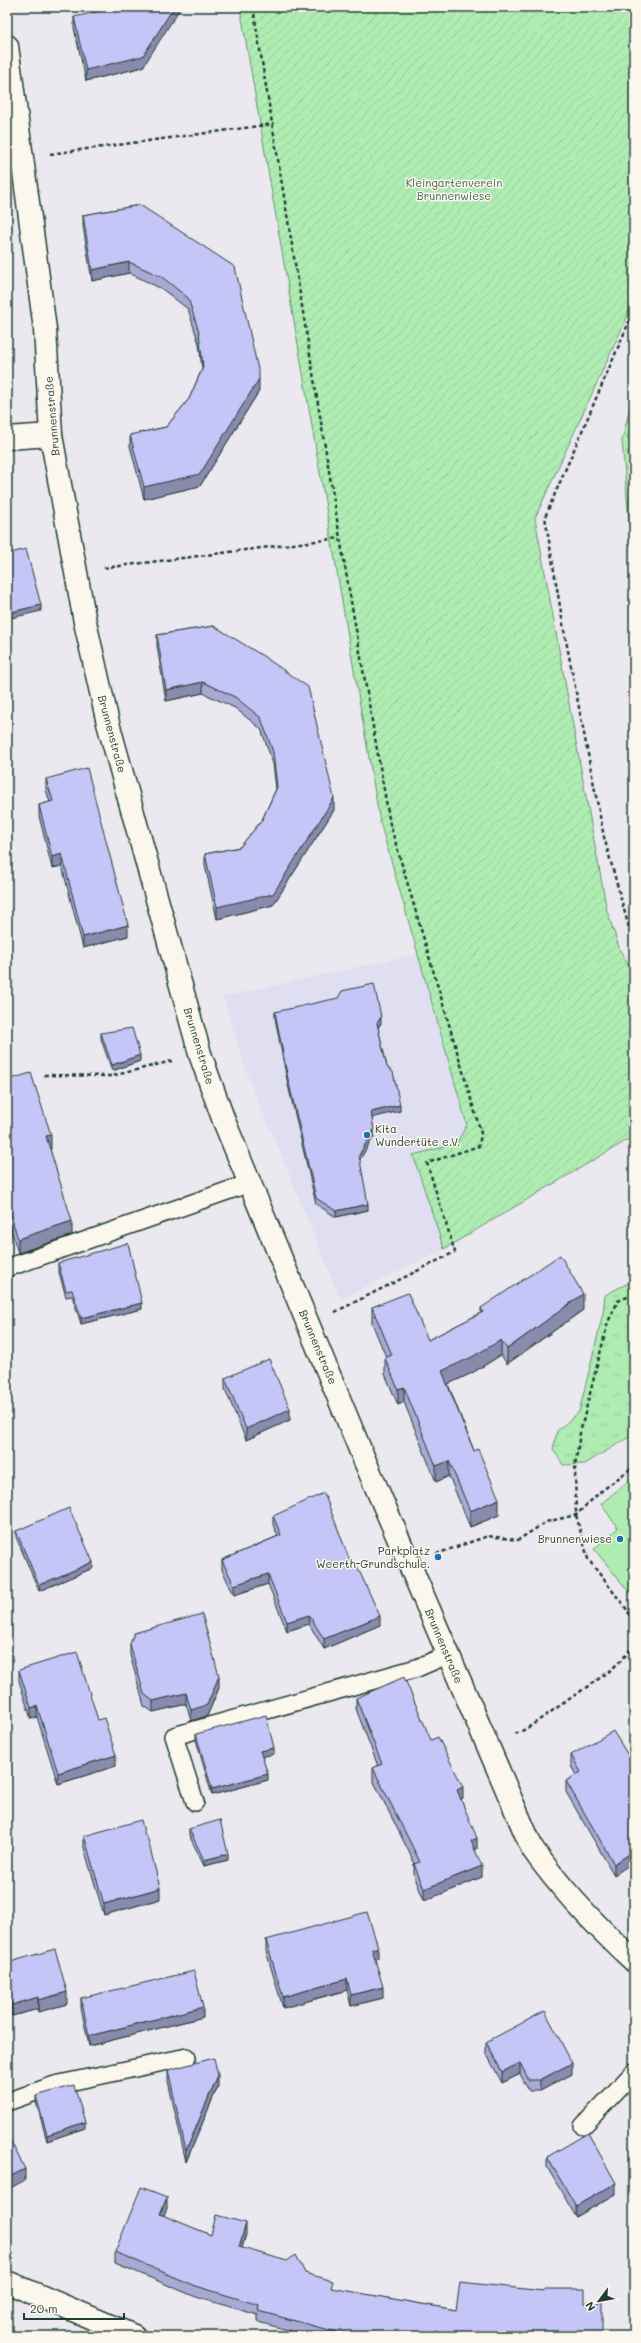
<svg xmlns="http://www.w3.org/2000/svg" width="641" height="2343" font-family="Mali,sans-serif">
	<defs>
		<pattern id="cemetery-stones" width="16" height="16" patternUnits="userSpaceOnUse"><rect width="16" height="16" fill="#afecb2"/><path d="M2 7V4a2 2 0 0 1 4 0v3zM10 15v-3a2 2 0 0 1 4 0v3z" fill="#96cb9a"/></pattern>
		<pattern id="park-tufts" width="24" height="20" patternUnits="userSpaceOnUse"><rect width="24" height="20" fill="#afecb2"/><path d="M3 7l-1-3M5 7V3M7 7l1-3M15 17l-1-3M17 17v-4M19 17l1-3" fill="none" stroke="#96cb9a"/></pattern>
		<pattern id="garden-furrows" width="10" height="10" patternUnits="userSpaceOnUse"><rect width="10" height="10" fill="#afecb2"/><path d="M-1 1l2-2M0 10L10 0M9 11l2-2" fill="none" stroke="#96cb9a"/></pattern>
	</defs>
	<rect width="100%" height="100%" fill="#ebe8ef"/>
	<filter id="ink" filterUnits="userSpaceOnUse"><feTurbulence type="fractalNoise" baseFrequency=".025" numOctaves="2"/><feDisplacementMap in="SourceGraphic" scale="8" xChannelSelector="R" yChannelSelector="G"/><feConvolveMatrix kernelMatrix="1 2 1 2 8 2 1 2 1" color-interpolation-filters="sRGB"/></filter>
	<g filter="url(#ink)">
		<polygon fill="#e0def1" points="418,954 467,1125 456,1144 413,1156 444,1249 340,1299 286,1166 250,1083 223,997"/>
		<polygon fill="url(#cemetery-stones)" stroke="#679473" points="634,389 634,578 622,441"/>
		<polygon fill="url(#park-tufts)" stroke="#679473" points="634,1280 634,1434 585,1464 563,1465 553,1449 557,1431 579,1412 603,1313 605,1295"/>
		<polygon fill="url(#garden-furrows)" stroke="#679473" points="240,7 634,7 634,291 628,315 535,518 607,911 620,950 634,976 634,1136 444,1249 413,1155 456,1144 467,1125 380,822"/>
		<polygon fill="#afecb2" stroke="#679473" points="634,1476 634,1598 594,1549 618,1528 601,1504"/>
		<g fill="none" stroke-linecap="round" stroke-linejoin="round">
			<g stroke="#1f3d34" stroke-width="20">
				<g id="lane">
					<polyline points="7,1268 250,1183"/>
					<polyline points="195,1802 174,1736 417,1668 447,1655"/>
					<polyline points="7,2102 55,2085 187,2057"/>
					<polyline points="583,2126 634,2072"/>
				</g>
			</g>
			<g stroke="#1f3d34" stroke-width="25">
				<g id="street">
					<path d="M7,46L45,329L51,435L85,622L108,723L200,1054L224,1121L364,1459L532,1848C561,1890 596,1926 634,1961"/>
					<polyline points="7,438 51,435"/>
				</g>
			</g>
			<g stroke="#1f3d34" stroke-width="25">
				<polyline id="secondary" points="7,2282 134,2336"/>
			</g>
			<g stroke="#1f3d34" stroke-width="2.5" stroke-dasharray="4 3" stroke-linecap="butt">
				<polyline points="253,7 340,538 390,824 481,1133 479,1146 427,1163 455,1252 335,1312"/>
				<polyline points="50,154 274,124"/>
				<polyline points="634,306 629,322 545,517 564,630 604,837 634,946"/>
				<polyline points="104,568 340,538"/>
				<polyline points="44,1075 112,1076 172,1061"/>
				<polyline points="634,1294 618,1301 608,1322 580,1433 575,1466 576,1515 588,1559 628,1611 634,1630"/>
				<polyline points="436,1554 488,1536 518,1540 546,1522 576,1515 599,1493 634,1466"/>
				<polyline points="515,1734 526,1729 610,1671 629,1652 634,1637"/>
			</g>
			<use href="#lane" stroke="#fbf7ec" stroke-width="17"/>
			<use href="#street" stroke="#fbf7ec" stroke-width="22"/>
			<use href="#secondary" stroke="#fbf7ec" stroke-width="22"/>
		</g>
		<g fill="#a9a9d4" stroke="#1f3d34">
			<polygon points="74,17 143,67 86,81 74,28"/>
			<polygon points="140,205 259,391 200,486 144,499 130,446 130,435 166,427 189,399 202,369 199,344 188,309 162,289 129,273 92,281 83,226 83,215"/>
			<polygon points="214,626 334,810 273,905 217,919 205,866 205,854 240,847 262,820 276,789 273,764 261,729 235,708 203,693 166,701 157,646 157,635"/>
			<polygon points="46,779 128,936 83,948 62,866 52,868 39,816 39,805 50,802 46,790"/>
			<polygon points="275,1012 381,1023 378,1028 387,1067 400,1111 372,1117 374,1136 359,1160 368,1210 336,1217 316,1204 288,1085 275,1018"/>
			<polygon points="101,1033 140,1061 112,1071 101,1039"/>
			<polygon points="7,1080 51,1149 50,1149 72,1235 18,1253 9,1223"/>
			<polygon points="58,1263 142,1309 81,1324 72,1296 66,1297 58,1269"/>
			<polygon points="372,1307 428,1340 481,1313 481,1308 583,1310 507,1364 501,1355 472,1373 448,1384 499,1515 470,1527 449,1476 436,1482 404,1402 398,1405 385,1374 385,1358 386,1357 372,1323"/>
			<polygon points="225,1378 290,1420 246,1440 225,1389"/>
			<polygon points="273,1516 352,1566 380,1625 324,1649 309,1624 287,1631 268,1584 234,1595 222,1570 222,1560 278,1536 273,1525"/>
			<polygon points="16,1531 93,1568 39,1591 16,1537"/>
			<polygon points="130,1644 219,1688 207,1716 191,1721 186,1704 153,1712 144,1706 130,1655"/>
			<polygon points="19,1670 98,1720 116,1766 58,1784 37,1717 31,1719 19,1681"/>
			<polygon points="356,1698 431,1740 463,1798 461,1799 477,1849 475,1850 482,1877 424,1901 414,1875 414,1864 415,1864 373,1780 373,1768 378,1766 356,1709"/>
			<polygon points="196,1734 274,1754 262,1756 268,1780 212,1795 196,1740"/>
			<polygon points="571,1755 634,1765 614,1875 566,1792 566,1781 576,1775 571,1766"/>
			<polygon points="189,1829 228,1860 204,1866 189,1835"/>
			<polygon points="84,1836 160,1899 104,1915 84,1848"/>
			<polygon points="266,1940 378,1958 375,1959 383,1998 351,2006 347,1990 283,2008 266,1951"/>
			<polygon points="7,1963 67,2004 38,2012 38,2009 12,2016 10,2010"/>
			<polygon points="81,1998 203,2017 89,2046 81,2008"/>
			<polygon points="486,2042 572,2074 540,2091 529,2091 520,2074 502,2083 486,2053"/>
			<polygon points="168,2070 218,2086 186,2162 168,2081"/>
			<polygon points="36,2096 85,2128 47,2141 36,2102"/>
			<polygon points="547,2157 616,2194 576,2217 547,2167"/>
			<polygon points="167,2208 163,2216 211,2235 246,2234 242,2248 305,2273 333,2289 456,2310 585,2304 602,2336 310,2336 258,2322 258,2315 196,2297 115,2263 115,2252"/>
		</g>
		<g fill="#8a8aad" stroke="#1f3d34">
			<polygon points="174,7 181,7 143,67 86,81 86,70"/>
			<polygon points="129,262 129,273 92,281 92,270"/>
			<polygon points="259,379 259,391 200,486 144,499 144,487"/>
			<polygon points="41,605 41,611 7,619 7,613"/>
			<polygon points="203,682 203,693 166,701 166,690"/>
			<polygon points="334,798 334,810 273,905 217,919 217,907"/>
			<polygon points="62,854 62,866 52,868 52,857"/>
			<polygon points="128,925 128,936 83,948 83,937"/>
			<polygon points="381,1017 381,1023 377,1029 377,1023"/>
			<polygon points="140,1055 140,1061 112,1071 112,1065"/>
			<polygon points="400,1105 400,1111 371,1118 371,1112"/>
			<polygon points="374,1130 374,1136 359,1161 359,1155"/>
			<polygon points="51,1135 51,1149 46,1150 46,1136"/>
			<polygon points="368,1204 368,1210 336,1217 336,1211"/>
			<polygon points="9,1209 9,1223 7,1224 7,1210"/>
			<polygon points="72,1221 72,1235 18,1253 18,1239"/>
			<polygon points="583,1294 583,1310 507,1364 507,1349"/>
			<polygon points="142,1303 142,1309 81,1324 81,1318"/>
			<polygon points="501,1340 501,1355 472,1373 442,1387 442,1371"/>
			<polygon points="404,1387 404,1402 398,1405 398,1389"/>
			<polygon points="290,1409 290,1420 246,1440 246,1429"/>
			<polygon points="449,1461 449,1476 436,1482 436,1466"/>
			<polygon points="499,1499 499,1515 470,1527 470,1511"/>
			<polygon points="93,1562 93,1568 39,1591 39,1585"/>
			<polygon points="268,1574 268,1584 234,1595 234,1585"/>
			<polygon points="309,1615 309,1624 287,1631 287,1622"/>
			<polygon points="380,1616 380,1625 324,1649 324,1639"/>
			<polygon points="219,1676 219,1688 207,1716 191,1721 191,1710"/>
			<polygon points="186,1693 186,1704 153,1712 153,1701"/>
			<polygon points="37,1706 37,1717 31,1719 31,1708"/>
			<polygon points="274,1748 274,1754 260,1757 260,1751"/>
			<polygon points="116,1755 116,1766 58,1784 58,1773"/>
			<polygon points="268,1774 268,1780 212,1795 212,1789"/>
			<polygon points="463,1787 463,1798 457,1801 457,1790"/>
			<polygon points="477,1838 477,1849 471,1852 471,1841"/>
			<polygon points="634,1851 634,1862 614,1875 614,1864"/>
			<polygon points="228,1854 228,1860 204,1866 204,1860"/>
			<polygon points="482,1866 482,1877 424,1901 424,1889"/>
			<polygon points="160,1888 160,1899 104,1915 104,1904"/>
			<polygon points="378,1947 378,1958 372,1959 372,1949"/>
			<polygon points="347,1979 347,1990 283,2008 283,1997"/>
			<polygon points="383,1987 383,1998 351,2006 351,1995"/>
			<polygon points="67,1992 67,2004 38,2012 38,2000"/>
			<polygon points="38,1997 38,2009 12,2016 12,2005"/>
			<polygon points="10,1998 10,2010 7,2011 7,1999"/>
			<polygon points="203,2007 203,2017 89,2046 89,2036"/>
			<polygon points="520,2063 520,2074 502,2083 502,2072"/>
			<polygon points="572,2063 572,2074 540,2091 540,2080"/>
			<polygon points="218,2075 218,2086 186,2162 186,2151"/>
			<polygon points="85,2122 85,2128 47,2141 47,2135"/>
			<polygon points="25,2169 25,2180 7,2190 7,2178"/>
			<polygon points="616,2183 616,2194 576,2217 576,2206"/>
			<polygon points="167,2197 167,2208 160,2225 160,2214"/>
			<polygon points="246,2223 246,2234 239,2258 239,2247"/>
		</g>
		<g fill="#c5c5f7" stroke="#1f3d34">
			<polygon points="110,7 174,7 143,56 86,70 74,17 109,9"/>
			<polygon points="140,205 235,267 259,374 259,379 200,474 144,487 130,435 166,427 189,399 203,367 199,332 188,298 162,277 129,262 92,270 83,215"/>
			<polygon points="26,549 41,605 7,613 7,554"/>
			<polygon points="214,626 263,656 308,687 334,798 273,894 217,907 205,854 240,847 262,820 277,787 273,752 261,718 235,697 203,682 166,690 157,635"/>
			<polygon points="87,768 128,925 83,937 62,854 52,857 39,805 53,801 46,779"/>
			<polygon points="374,984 381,1017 377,1023 387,1067 393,1072 400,1105 371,1112 374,1130 359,1155 368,1204 336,1211 316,1198 288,1079 275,1012 338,998 342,991"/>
			<polygon points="132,1028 140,1055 112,1065 101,1033"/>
			<polygon points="31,1073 51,1135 46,1136 72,1221 18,1239 9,1209 7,1210 7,1080"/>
			<polygon points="128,1243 142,1303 81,1318 72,1290 66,1291 58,1263"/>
			<polygon points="560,1255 583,1294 507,1349 501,1340 472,1357 442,1371 474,1451 478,1449 499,1499 470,1511 449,1461 436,1466 404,1387 398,1389 385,1358 392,1355 372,1307 408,1293 428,1340 483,1312 481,1308"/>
			<polygon points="269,1359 290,1409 246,1429 225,1378"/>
			<polygon points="324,1493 352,1566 356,1564 380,1616 324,1639 309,1615 287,1622 268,1574 234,1585 222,1560 281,1535 273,1516"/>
			<polygon points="69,1508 93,1562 39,1585 16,1531"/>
			<polygon points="202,1614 219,1676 207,1705 191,1710 186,1693 153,1701 144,1694 130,1644 134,1633"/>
			<polygon points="77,1652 98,1720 104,1718 116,1755 58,1773 37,1706 31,1708 19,1670"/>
			<polygon points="404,1677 431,1740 438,1737 463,1787 457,1790 477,1838 471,1841 482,1866 424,1889 414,1864 420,1862 373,1768 382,1764 356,1698"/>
			<polygon points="266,1715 274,1748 260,1751 268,1774 212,1789 196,1734"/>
			<polygon points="613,1731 634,1765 634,1851 614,1864 566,1781 581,1772 571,1755"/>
			<polygon points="141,1820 145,1836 147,1836 160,1888 104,1904 84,1836"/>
			<polygon points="220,1820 228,1854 204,1860 189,1829"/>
			<polygon points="367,1912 378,1947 372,1949 383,1987 351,1995 347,1979 283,1997 266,1940"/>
			<polygon points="55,1949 67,1992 38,2000 38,1997 12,2005 10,1998 7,1999 7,1963"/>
			<polygon points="194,1971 203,2007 89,2036 81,1998"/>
			<polygon points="545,2011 572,2063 540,2080 529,2080 520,2063 502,2072 486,2042"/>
			<polygon points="214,2058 218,2075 186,2151 168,2070"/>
			<polygon points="74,2085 85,2122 47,2135 36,2096"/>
			<polygon points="588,2133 616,2183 576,2206 547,2157"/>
			<polygon points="7,2134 25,2169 7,2178"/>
			<polygon points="141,2187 167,2197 160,2214 211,2235 216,2215 246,2223 239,2247 287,2261 296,2255 305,2273 333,2281 331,2288 456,2310 460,2282 544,2291 544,2289 585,2289 585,2304 602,2302 602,2336 358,2336 337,2332 258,2311 259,2305 196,2286 115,2252"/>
		</g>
	</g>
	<g fill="#1f6fb2" stroke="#fbf7ec" stroke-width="1.5">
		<circle cx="367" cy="1135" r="4"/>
		<circle cx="620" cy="1539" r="4"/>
		<circle cx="438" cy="1557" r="4"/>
	</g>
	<g text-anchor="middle" stroke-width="3" stroke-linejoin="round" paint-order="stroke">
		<g font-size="11" fill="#3c604d" stroke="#fbf7ec">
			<text x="454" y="187">Kleingartenverein<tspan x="454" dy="13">Brunnenwiese</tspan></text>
		</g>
		<g font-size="11" fill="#1f3d34" stroke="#fbf7ec">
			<text transform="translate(52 416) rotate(-95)" y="4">Brunnenstraße</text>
			<text transform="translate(112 734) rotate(75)" y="4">Brunnenstraße</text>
			<text transform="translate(199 1046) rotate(73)" y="4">Brunnenstraße</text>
			<text transform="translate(318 1347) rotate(67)" y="4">Brunnenstraße</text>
			<text transform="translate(444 1646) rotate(67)" y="4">Brunnenstraße</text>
		</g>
		<g font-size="11" fill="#1f3d34" stroke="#fbf7ec" text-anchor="end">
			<text x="375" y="1133" text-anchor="start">Kita<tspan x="375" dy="13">Wundertüte e.V.</tspan></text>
			<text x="612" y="1543">Brunnenwiese</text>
			<text x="430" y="1555">Parkplatz<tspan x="430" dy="13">Weerth-Grundschule.</tspan></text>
		</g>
	</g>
	<rect width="641" height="2343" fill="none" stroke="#fbf7ec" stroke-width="24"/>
	<rect x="12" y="12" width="617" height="2319" fill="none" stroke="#1f3d34" stroke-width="1.5" filter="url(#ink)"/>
	<g transform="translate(599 2301) rotate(238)" stroke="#fbf7ec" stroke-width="3" paint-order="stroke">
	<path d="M0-3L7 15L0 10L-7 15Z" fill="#1f3d34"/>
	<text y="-6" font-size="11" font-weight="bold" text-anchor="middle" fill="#1f3d34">N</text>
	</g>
	<path d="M24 2313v6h100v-6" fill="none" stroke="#1f3d34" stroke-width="2"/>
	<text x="30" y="2313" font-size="12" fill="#1f3d34" stroke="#fbf7ec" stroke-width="3" paint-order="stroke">20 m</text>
</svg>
